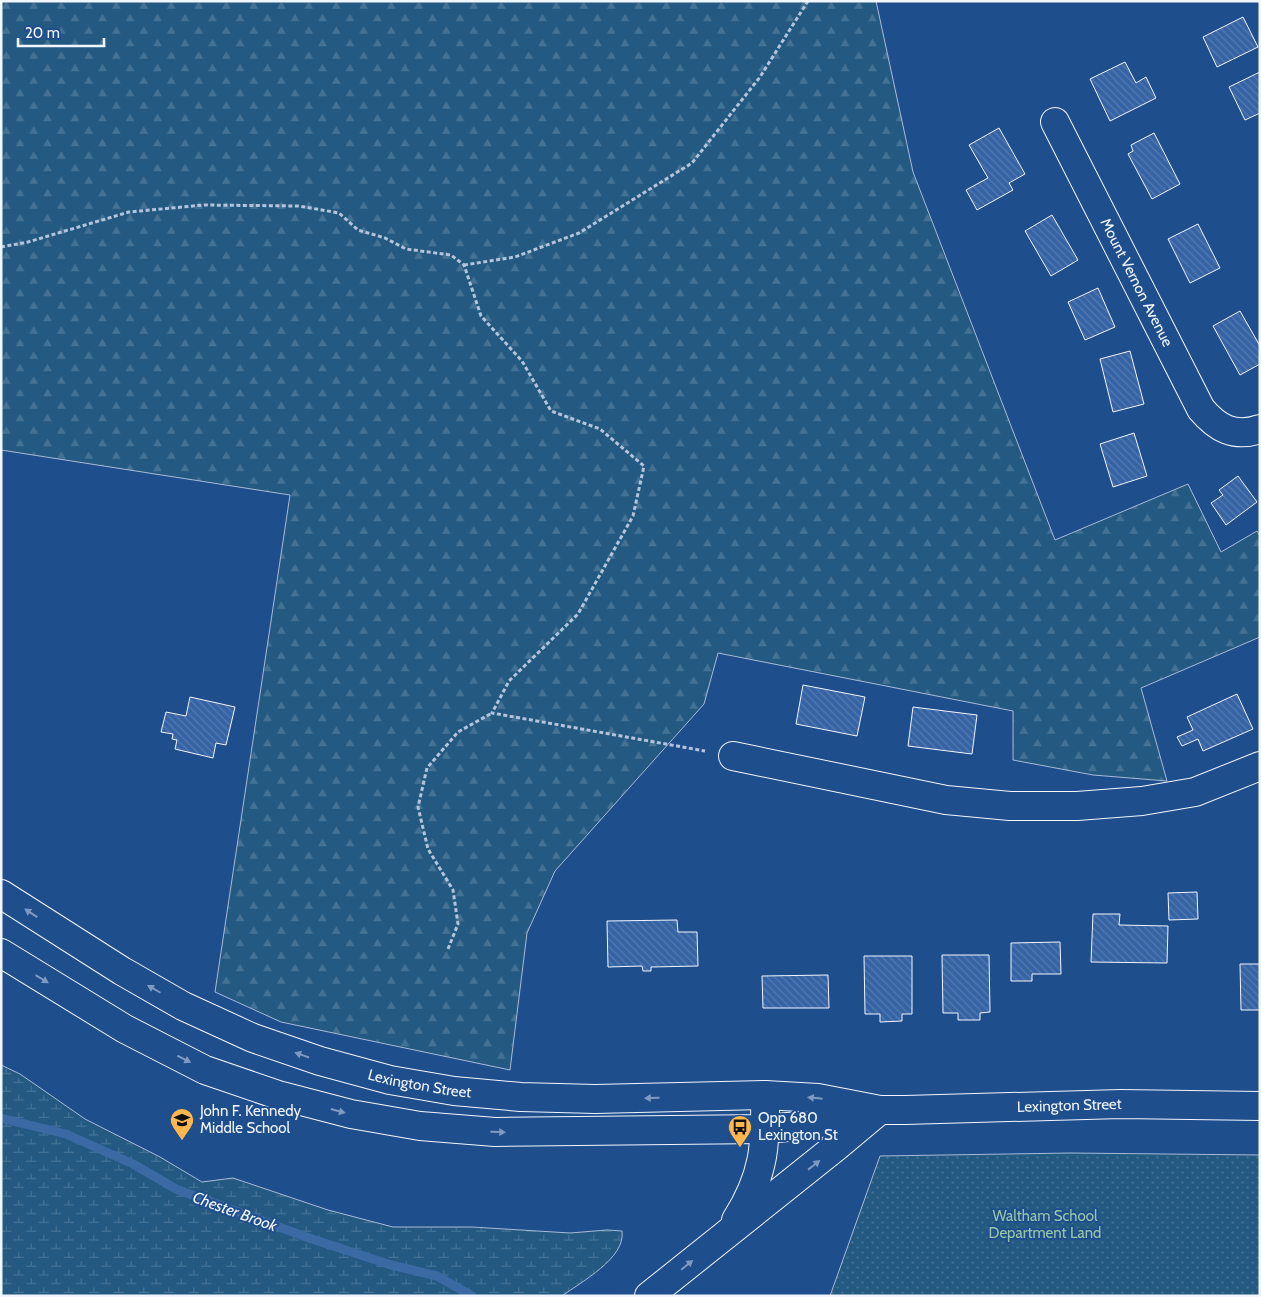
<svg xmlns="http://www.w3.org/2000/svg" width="1261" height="1297" font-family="Cabin,sans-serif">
	<defs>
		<pattern id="forest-firs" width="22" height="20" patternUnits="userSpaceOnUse" patternTransform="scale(1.25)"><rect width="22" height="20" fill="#245a82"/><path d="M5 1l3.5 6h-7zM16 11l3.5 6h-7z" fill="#447295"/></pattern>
		<pattern id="wetland-marsh" width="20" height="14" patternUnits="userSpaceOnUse" patternTransform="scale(1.25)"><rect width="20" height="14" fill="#245a82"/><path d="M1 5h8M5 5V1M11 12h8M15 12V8" fill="none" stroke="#447295"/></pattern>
		<pattern id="park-dots" width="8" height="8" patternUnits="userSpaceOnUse" patternTransform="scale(1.25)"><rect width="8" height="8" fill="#245a82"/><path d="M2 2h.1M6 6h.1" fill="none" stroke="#447295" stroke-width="1.8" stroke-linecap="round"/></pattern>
		<pattern id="building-back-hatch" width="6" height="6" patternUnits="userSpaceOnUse" patternTransform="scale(1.25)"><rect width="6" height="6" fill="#3563a3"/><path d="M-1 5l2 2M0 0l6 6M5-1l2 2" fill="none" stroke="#537ab1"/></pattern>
	</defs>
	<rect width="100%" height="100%" fill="#1f4e8c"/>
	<polygon fill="url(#forest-firs)" stroke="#a8bbd7" points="1,1 876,1 913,172 1055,540 1188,484 1221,552 1257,531 1260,536 1260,637 1141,688 1167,781 1093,775 1013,760 1013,711 718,653 704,704 555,871 527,933 510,1070 281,1022 215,992 290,495 1,450"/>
	<path fill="url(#wetland-marsh)" stroke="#a8bbd7" d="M1,1065L20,1074L85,1119L160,1157L202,1182L233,1178L328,1210L393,1227H472L570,1233L607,1230L622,1231C626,1258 581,1282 562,1296H1Z"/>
	<polygon fill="url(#park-dots)" stroke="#a8bbd7" points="1071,1153 1260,1155 1260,1296 830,1296 880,1156"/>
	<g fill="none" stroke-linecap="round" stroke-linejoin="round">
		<polyline stroke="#3b69a3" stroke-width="9" points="1,1118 66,1134 133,1164 176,1189 309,1238 391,1265 437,1276 472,1296"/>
	</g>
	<g fill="url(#building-back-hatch)" stroke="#f2f6ff">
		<polygon points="1243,17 1258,47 1217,67 1203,37"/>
		<polygon points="1125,62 1136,83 1146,77 1156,98 1110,121 1090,79"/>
		<polygon points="1260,72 1260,113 1245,120 1229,87"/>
		<polygon points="999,128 1025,174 1009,183 1013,190 977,210 966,190 988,178 969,145"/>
		<polygon points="1154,133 1180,184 1152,199 1128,154 1133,151 1131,145"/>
		<polygon points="1052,215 1078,260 1051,276 1025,231"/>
		<polygon points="1198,224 1220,268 1190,283 1168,239"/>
		<polygon points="1098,288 1115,327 1085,340 1068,302"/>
		<polygon points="1240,311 1260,346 1260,364 1240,375 1213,326"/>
		<polygon points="1130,351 1144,404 1113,412 1100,359"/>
		<polygon points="1134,433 1147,476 1113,487 1100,444"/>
		<polygon points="1238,476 1257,502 1226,525 1211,503 1223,495 1219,490"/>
		<polygon points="803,685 865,697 857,736 796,724"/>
		<polygon points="1237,694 1253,729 1203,751 1198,739 1182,746 1177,737 1193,730 1187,717"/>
		<polygon points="190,697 235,707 226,745 216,743 213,758 175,749 177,740 172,739 173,734 161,732 166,712 186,716"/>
		<polygon points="913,707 977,715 972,754 908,746"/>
		<polygon points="1197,892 1198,919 1169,920 1168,893"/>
		<polygon points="1093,914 1120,914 1119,925 1168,926 1167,963 1091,962"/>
		<polygon points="677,920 678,932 697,932 698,966 651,967 651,971 643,971 642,966 608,967 607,921"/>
		<polygon points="1060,942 1061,974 1032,974 1032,981 1011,981 1011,943"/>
		<polygon points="942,955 989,955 990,1012 980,1013 980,1020 958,1020 958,1013 943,1013"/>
		<polygon points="864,956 912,956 912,1014 902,1014 902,1021 880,1022 880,1014 865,1014"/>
		<polygon points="1240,964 1260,964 1260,1010 1241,1010"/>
		<polygon points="828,975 829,1008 763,1008 762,976"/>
	</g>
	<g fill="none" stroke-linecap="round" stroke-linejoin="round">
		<g stroke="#f2f6ff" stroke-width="30">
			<g id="minor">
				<path id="s1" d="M1055,122L1201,409C1217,428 1234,438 1260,429"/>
				<polyline points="733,756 946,800 1010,806 1077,806 1142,801 1195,792 1260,766"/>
				<path d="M736,1220C764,1176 766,1146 765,1095"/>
				<polyline points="649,1296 837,1146 880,1110"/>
			</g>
		</g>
		<g stroke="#f2f6ff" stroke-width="30">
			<g id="major">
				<path id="s2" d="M1,894L122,971L183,1006L253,1038L320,1061L390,1080L454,1091L521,1097L595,1099L765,1095L818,1098L880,1110H905L1121,1104L1260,1106"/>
				<polyline points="1,953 125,1029 205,1070 278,1095 351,1114 420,1126 495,1132 765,1129 811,1125 869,1112"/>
			</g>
		</g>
		<g stroke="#b3c4dc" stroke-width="3" stroke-dasharray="4 2.5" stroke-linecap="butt">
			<polyline points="1,247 28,242 129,212 204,205 299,206 339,213 358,230 385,238 406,249 451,255 464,265 481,316 522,361 551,411 600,429 644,466 633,516 578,614 509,681 492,713 705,751"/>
			<polyline points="464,265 515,257 579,233 692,163 760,77 808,1"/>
			<polyline points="448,949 458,924 453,890 428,849 418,807 427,768 458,732 492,713"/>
		</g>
		<use href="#minor" stroke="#1f4e8c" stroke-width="28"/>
		<use href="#major" stroke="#1f4e8c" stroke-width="28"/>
	</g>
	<defs><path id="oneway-solid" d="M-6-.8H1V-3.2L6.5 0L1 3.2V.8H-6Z" transform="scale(1.25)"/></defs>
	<g fill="#7e9ac0">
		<use href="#oneway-solid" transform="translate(31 913) rotate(-147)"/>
		<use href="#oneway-solid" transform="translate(42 979) rotate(31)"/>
		<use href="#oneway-solid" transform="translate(154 989) rotate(-150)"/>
		<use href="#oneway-solid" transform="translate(302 1055) rotate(-161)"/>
		<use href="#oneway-solid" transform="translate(184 1059) rotate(27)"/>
		<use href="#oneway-solid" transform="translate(652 1098) rotate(179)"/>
		<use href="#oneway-solid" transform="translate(815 1098) rotate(-174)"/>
		<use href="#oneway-solid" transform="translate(338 1111) rotate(15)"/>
		<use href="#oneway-solid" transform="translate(498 1132) rotate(1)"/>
		<use href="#oneway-solid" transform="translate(814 1165) rotate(-38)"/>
		<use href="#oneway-solid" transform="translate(687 1265) rotate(-39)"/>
	</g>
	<defs>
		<g id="school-pin" transform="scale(1.25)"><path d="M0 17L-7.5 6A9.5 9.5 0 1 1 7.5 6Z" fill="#ffb74d" stroke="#1f4e8c"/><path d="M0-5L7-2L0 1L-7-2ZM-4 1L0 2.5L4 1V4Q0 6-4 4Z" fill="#111"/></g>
		<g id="bus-pin" transform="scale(1.25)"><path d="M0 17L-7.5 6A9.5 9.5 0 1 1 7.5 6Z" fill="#ffb74d" stroke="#1f4e8c"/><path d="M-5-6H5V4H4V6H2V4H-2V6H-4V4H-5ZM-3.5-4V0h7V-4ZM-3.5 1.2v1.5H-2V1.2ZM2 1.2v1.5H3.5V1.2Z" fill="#111"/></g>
	</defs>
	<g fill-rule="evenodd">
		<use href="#school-pin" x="182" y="1120"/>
		<use href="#bus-pin" x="740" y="1127"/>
	</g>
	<g text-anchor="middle" stroke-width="4" stroke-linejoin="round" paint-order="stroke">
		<g font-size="15" fill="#f2f6ff" stroke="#1f4e8c">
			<text dy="5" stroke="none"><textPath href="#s1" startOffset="180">Mount Vernon Avenue</textPath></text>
			<text dy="5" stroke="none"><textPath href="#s2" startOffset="464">Lexington Street</textPath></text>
			<text dy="5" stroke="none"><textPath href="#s2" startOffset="1116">Lexington Street</textPath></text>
		</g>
		<g font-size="15" fill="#f2f6ff" stroke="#1f4e8c" text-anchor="start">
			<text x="200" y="1116">John F. Kennedy<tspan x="200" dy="17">Middle School</tspan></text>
			<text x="758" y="1123">Opp 680<tspan x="758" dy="17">Lexington St</tspan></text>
		</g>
		<g font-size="15" fill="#97c8a6" stroke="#1f4e8c">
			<text x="1045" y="1221">Waltham School<tspan x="1045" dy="17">Department Land</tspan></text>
		</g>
		<g font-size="16" font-style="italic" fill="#f2f6ff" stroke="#1f4e8c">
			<text transform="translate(235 1211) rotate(20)" y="6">Chester Brook</text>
		</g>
	</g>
	<rect width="1261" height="1297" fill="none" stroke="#f2f6ff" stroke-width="5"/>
	<path d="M18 38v8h86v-8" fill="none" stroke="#f2f6ff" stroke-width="2.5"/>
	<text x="25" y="38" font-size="15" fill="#f2f6ff" stroke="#1f4e8c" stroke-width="4" paint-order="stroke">20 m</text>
</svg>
